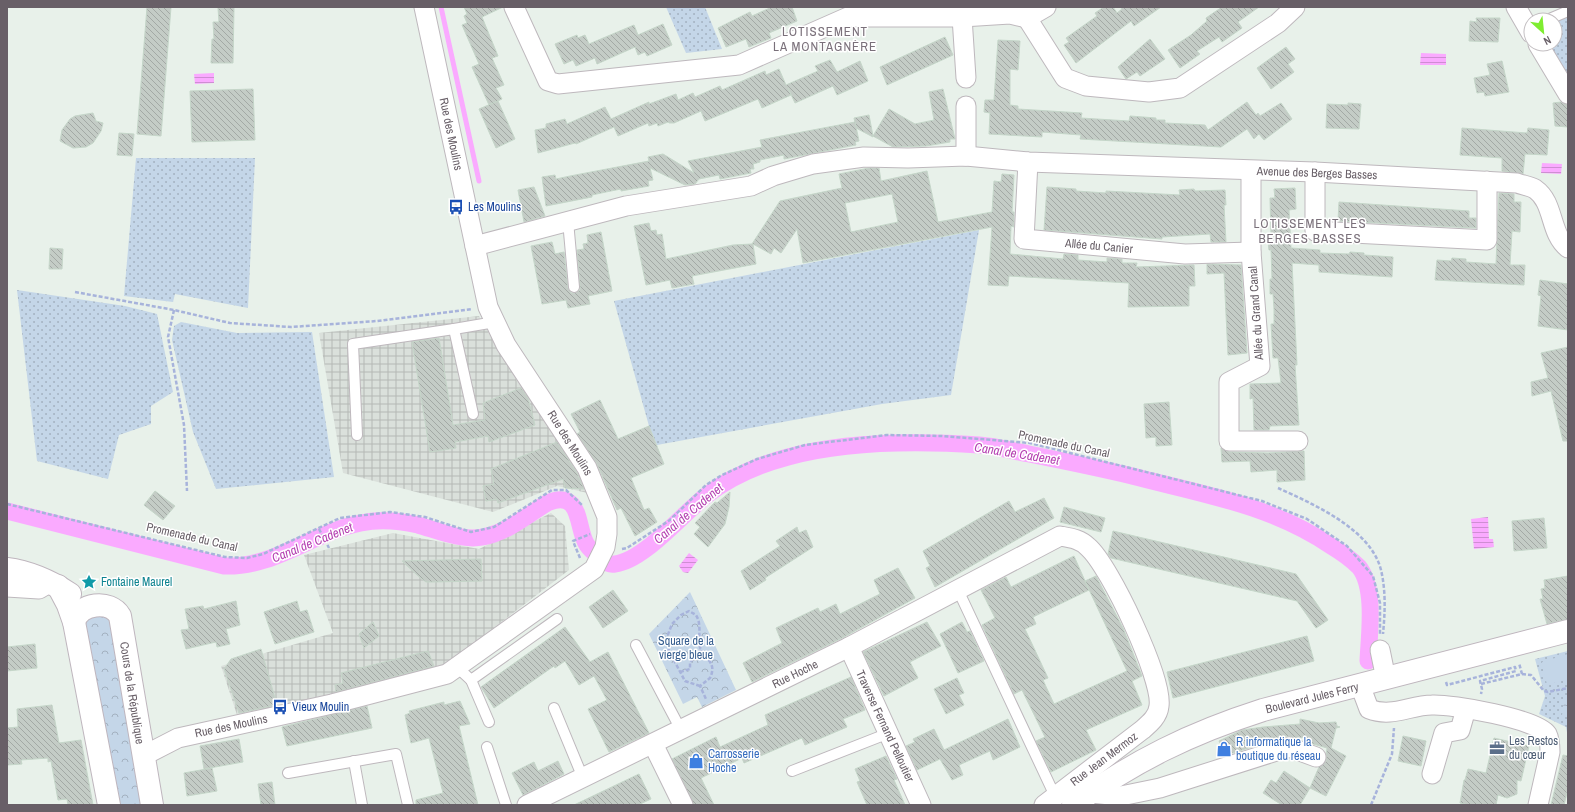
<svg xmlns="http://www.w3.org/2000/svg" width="1575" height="812" font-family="'Archivo Narrow',sans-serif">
	<defs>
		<pattern id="industrial-grid" width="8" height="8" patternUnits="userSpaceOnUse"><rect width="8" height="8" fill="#dae0db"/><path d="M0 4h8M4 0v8" fill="none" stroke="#b5b9b5"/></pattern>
		<pattern id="grass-dots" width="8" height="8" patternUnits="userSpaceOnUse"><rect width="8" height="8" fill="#c4d6e8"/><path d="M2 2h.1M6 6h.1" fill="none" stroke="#a3b1c0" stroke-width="1.8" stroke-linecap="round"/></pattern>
		<pattern id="park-crowns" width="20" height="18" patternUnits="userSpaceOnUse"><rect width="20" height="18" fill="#c4d6e8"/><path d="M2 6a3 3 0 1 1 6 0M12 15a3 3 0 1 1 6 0" fill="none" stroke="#a3b1c0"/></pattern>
		<pattern id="water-rules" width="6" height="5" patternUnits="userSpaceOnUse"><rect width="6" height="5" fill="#faaaff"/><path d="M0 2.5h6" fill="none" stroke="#ce8ed2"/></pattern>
		<pattern id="building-back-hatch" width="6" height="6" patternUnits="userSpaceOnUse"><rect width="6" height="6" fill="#c4ccc6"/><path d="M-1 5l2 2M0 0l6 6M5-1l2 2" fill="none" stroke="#a3a9a5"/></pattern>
	</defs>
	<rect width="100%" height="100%" fill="#e8f1ea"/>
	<g fill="url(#industrial-grid)">
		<polygon points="479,316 517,381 558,434 592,494 557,486 493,512 343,473 319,333"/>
		<polygon points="551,513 565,526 569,570 442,668 238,718 221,666 333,633 304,555 393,533 479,549"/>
	</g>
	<g fill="url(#grass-dots)">
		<polygon points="666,7 705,7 722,49 686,53"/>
		<polygon points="1568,17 1568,75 1545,44 1555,44 1555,21"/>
		<polygon points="136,158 255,158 248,308 175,294 173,302 124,296"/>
		<polygon points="979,230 951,395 882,404 657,445 649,426 614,301"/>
		<polygon points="17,290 125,306 157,314 173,392 151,406 151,424 119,435 108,479 37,461"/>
		<polygon points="181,322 237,333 312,332 334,477 216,489 193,432 172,340 174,326"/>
		<polygon points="1568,651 1568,738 1566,727 1539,714 1545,696 1535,659"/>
	</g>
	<g fill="url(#park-crowns)">
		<polygon points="690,592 736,690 702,707 697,697 683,704 649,634"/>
		<polygon points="86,615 111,615 148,805 112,805 78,622"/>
		<polygon points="1565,696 1568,696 1568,716 1562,715"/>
	</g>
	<polygon fill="#c4d6e8" points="1568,654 1568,679 1547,685 1542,662"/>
	<g fill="url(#water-rules)">
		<polygon points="1421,53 1446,54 1446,65 1420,65"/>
		<polygon points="214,73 214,83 195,84 194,74"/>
		<polygon points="1542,163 1562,164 1561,174 1541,173"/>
		<polygon points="1488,517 1489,539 1493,539 1494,547 1474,549 1471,519"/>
		<polygon points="689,553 698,560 688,573 683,572 679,566"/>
	</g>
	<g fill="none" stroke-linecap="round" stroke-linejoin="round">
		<polyline stroke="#faaaff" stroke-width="5" points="441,7 479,181"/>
		<path stroke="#faaaff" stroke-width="17" d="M7,511L224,566C275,568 313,532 361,523C380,519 400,521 418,525C439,531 462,541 483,537C506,533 528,515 547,503C583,488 576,529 587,545C591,551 597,555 602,559C607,563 609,565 615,564C644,561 684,512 707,495C732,476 758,465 788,457C847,441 918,441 979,445C996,446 1013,451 1029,454C1064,461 1098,468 1132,476C1201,494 1271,505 1331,546C1341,552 1351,559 1359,567C1376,588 1369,636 1368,661"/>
	</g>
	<g fill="url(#building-back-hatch)" stroke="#c5d6c9" fill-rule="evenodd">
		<polygon points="147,7 171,7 161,136 137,134"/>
		<polygon points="234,7 233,63 211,63 212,39 214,39 213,22 219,22 218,8"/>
		<polygon points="464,7 503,7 482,17 498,56 492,58 504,85 496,88 502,99 489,105 472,67 479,64 462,25 467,23 464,16 467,14"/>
		<polygon points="772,7 792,7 797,21 769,33 771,38 749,47 746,39 726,47 718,28 750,12 752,16"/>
		<polygon points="1104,7 1113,7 1117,13 1122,9 1121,7 1161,7 1134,26 1131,21 1076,63 1064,45 1069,42 1066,38 1097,16 1095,13"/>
		<polygon points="1222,7 1259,7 1238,22 1242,28 1222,42 1219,37 1197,51 1200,54 1180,68 1168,50 1191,35 1207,21 1206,18"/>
		<polygon points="1476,18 1500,18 1498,42 1469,41 1470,21 1477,22"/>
		<polygon points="663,24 672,45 647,56 645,52 638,55 635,47 597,64 595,58 576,66 573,60 564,64 555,44 577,35 578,38 585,35 589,44 634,25 638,35"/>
		<polygon points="945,37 953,55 887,85 880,67"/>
		<polygon points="1150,39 1165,59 1140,76 1137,72 1126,79 1118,67"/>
		<polygon points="998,40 1020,41 1018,70 1010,69 1010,105 1018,106 1018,109 1082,113 1081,118 1129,121 1130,116 1156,118 1156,120 1165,120 1165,123 1205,125 1208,130 1247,102 1256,115 1258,113 1260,116 1281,103 1292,119 1264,140 1259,134 1254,139 1247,129 1221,147 1080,139 1081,135 1042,132 1042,137 989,134 990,113 984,112 985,100 994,100"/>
		<polygon points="1286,47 1295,59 1288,64 1294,72 1271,89 1257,68"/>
		<polygon points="830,60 837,72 860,61 868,81 837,95 833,86 795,103 788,88 791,95 762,108 758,99 705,121 701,111 674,123 669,123 668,122 658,126 657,123 649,126 648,123 618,136 614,127 576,144 575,143 538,153 535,130 546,128 546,124 565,119 567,124 605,107 611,119 649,102 649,104 676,94 678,100 693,93 695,97 720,86 722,90 765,71 766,75 779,69 786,85 818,71 815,66"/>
		<polygon points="1502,61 1509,92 1485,96 1484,92 1477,93 1474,78 1490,75 1487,64"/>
		<polygon points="253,89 255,140 192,142 190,91"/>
		<polygon points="943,89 955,139 950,139 950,142 926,146 893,147 873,136 889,109 915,124 934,120 929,92"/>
		<polygon points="498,101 515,139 496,148 479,109"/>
		<polygon points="1561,102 1568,105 1568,127 1555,126 1553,103"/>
		<polygon points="1348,103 1361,104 1359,129 1326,128 1327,104 1348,105"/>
		<polygon points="93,113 96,121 103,123 101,131 93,143 86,147 73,148 60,141 62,130 70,119 75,116"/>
		<polygon points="869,115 873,136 873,137 856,128 854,118"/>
		<polygon points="855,122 859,141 855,142 856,145 784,159 784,155 760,160 760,162 753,164 754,169 750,169 751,173 720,179 719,175 699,179 695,184 685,185 650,168 653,180 648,181 649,186 621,191 621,189 606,192 592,195 592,197 546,206 542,177 555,175 556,179 570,176 649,161 648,157 663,154 694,173 688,161 762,147 760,140"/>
		<polygon points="1462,128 1527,133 1528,128 1549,130 1547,155 1525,154 1523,174 1502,171 1502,158 1460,155"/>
		<polygon points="119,133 134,134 132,156 117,155"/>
		<path d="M869,168H879L881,181L927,171L938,222L992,212L994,181L1001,182L1002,174L1014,175L1012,212H1014V227L1011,226L1010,254L1063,259L1064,254L1078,255V260L1107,262V258L1122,259V263H1137L1136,267L1194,265L1195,286H1189V306L1128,307L1129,283L1009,276L1008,286L988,285L992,227L803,263L797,229L781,253L774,248L771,254L753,244L756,264L692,276L694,284L672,288L670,280L646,285L634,226L649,223L651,231L656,230L657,235L662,234L666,259L733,245L752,244L780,201L842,188L839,174ZM892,194L898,222L851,232L845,203Z"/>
		<polygon points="534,187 545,216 524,222 518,190"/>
		<polygon points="1047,187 1076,189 1076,191 1106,193 1106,191 1180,195 1179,190 1194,189 1195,191 1225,190 1226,205 1224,205 1226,242 1211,242 1210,234 1162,237 1162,239 1044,230"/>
		<polygon points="1295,188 1296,209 1289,210 1291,248 1320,250 1320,253 1349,254 1350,252 1364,253 1364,255 1393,257 1392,277 1319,272 1319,265 1292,263 1297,365 1295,365 1299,425 1270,426 1269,430 1254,430 1253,398 1250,399 1250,384 1281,383 1278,358 1273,358 1271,324 1274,324 1274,309 1273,294 1270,294 1270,279 1272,279 1271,250 1269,250 1268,242 1268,235 1271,235 1270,198 1275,198 1274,189"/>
		<polygon points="1499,193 1514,194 1514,202 1521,202 1520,232 1512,231 1510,265 1525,265 1524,285 1435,280 1437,260 1451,261 1452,258 1466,259 1466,262 1496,264"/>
		<polygon points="1339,202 1469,211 1469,218 1476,218 1476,228 1338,221"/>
		<polygon points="601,232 612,291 588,296 590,304 568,308 566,300 542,304 531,246 552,242 555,254 564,252 568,288 571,293 575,293 580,290 580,287 577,250 584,249 583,244 588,243 587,235"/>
		<polygon points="50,248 63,249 62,269 49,269"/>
		<polygon points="1207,264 1241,265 1247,353 1228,355 1224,273 1207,274"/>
		<polygon points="1540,280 1568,284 1568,330 1538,326 1541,296 1538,295"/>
		<polygon points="439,338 453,425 485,420 483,403 521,388 528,398 535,425 489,442 488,436 455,442 456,448 430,452 412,342"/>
		<polygon points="1568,347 1568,441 1563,441 1551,391 1532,396 1531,382 1548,378 1541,353"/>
		<polygon points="600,400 618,439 649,426 664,464 631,478 644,510 649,508 657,522 635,536 621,508 617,510 597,464 577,434 580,432 571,414"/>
		<polygon points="1169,402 1172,445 1156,446 1156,437 1146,438 1144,404"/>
		<polygon points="557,442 577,473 584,489 565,488 563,479 498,503 497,499 486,501 483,486 494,484 491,469"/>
		<polygon points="1221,448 1229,452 1268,453 1304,451 1305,480 1277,482 1277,470 1251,472 1250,461 1222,462"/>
		<polygon points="155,491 175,506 163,520 144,505"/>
		<polygon points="730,492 729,507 725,524 708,547 694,534 700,527 695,523 715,502 717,503"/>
		<polygon points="1044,498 1054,518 935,587 926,568 930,566 923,551 1009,501 1015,512"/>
		<polygon points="1064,507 1105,518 1101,532 1060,522"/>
		<polygon points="1544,518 1547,548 1514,551 1512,521"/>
		<polygon points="797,527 799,533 806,530 813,547 765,578 766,580 750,590 741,571 780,546 776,541"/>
		<polygon points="1113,531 1296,574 1328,620 1316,628 1297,601 1111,558 1108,554"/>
		<polygon points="1074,556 1089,590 1033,617 1036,624 1025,629 1048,678 1043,680 1054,704 1127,671 1085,581 1096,576 1123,628 1142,676 1132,681 1142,705 1086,730 1096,750 1051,772 1036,741 1045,737 1022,690 1014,694 982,625 995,618 981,590 1006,577 1011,587"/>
		<polygon points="481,559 482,581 431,582 426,582 417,575 402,561"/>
		<polygon points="898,568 915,598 844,637 752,682 743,663 782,643 776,628 818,608 820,612 836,604 840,614 880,594 874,580"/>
		<polygon points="1568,576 1568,619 1547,624 1540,599 1543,599 1541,589 1545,588 1544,580"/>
		<polygon points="613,590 628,611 603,628 589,607"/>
		<polygon points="236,601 240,625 226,629 230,644 217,647 216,642 186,649 181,630 189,629 185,609 203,606 204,609"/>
		<polygon points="297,601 300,612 307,610 314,632 275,644 264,612"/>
		<polygon points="373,622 379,636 364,648 359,634"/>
		<polygon points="927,622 941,646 910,662 918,678 884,696 863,652"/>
		<polygon points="962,622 967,632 970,631 984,661 958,673 940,634"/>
		<polygon points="565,627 590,662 608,652 649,733 609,752 588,709 607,700 594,676 579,685 565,661 555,668 554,666 494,708 481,687"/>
		<polygon points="1307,636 1314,661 1173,698 1167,672"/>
		<polygon points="35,644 37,668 7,671 7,647"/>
		<polygon points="261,649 277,705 239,713 224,669 231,659"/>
		<polygon points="428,651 434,666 336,692 335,685 343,683 341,673"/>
		<polygon points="851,677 865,710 843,719 847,727 805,745 802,738 744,763 742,758 701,778 714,805 694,805 672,759 716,737 720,747 768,725 765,715"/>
		<polygon points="957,678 964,693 959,695 964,705 946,714 934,689"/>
		<polygon points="460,701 470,724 459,726 478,805 416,805 416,800 443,793 429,738 411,743 405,715 410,713 409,711 444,702 444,705"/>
		<polygon points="52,705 59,743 81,740 93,805 68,805 67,799 58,800 51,761 48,762 48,758 21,760 22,764 7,765 7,728 18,727 17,709"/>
		<polygon points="367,706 372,728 287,746 282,727"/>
		<polygon points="1008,719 1020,747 993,760 990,751 959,765 963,775 952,780 940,759 917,770 906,746 915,742 913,739 934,729 944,750"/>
		<polygon points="1300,719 1319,723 1336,722 1337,726 1340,727 1336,728 1331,748 1346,756 1326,796 1310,788 1319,767 1326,761 1327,748 1303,741 1306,736 1298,739 1286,736 1268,741 1268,742 1226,755 1219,741 1242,730 1263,727 1300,724"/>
		<polygon points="1403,736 1426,741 1421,766 1398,761"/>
		<polygon points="1494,738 1529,746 1521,781 1517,780 1517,794 1507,798 1498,795 1496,805 1470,805 1460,803 1464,780 1465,780 1468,769 1486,773"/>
		<polygon points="239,739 243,762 204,769 200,746"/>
		<polygon points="1563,755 1568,756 1568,789 1564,805 1551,805"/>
		<polygon points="886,756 897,779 894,780 905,805 867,805 857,782 860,781 855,769"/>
		<polygon points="558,761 564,774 523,795 512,773 534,762 538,771"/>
		<polygon points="212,768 217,791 187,796 184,773"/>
		<polygon points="1284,771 1310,788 1300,805 1282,805 1263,793 1271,780 1276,783"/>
		<polygon points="639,774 651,799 638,805 574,805"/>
		<polygon points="272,782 275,805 261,805 258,784"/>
	</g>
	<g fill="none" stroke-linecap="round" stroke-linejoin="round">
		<g stroke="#beb8bd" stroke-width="12">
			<g id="lane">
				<polyline points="1547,20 1568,11"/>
				<polyline points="568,221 574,287"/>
				<polyline points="473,414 454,329 495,322"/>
				<polyline points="357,435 353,344 454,329"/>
				<polyline points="958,590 1055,796"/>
				<polyline points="636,645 681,730"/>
				<polyline points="457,667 471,680 557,619"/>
				<polyline points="471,680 489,722"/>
				<polyline points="554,708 583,778"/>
				<polyline points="487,747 506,805"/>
				<polyline points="354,761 362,805"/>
				<polyline points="792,771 889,733"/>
				<polyline points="288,773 396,754 408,805"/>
			</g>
		</g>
		<g stroke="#beb8bd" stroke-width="21">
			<g id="street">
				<polyline points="514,7 548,81 558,84 739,65 848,17 962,17 1010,14 1027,18 1046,7"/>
				<polyline points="1516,7 1531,33"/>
				<polyline points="962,17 966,78"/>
				<polyline points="1027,18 1065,78 1086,86 1149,92 1180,88 1278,23 1295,7"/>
				<polyline points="1538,44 1568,94"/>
				<polyline points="966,106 966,156"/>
				<polyline points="1028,162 1024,239 1185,254 1251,252"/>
				<polyline points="1251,171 1251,252 1260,366 1229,382 1229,441 1298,441"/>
				<polyline points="1315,172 1315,231 1487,240 1487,181"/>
				<path d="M475,246L626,206L751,186L773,176L813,164L864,157L908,158L966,156L1028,162L1315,172L1517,183C1522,185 1530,186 1535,189C1555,203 1549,233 1568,248"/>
				<polyline points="7,587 39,589 51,582"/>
				<polyline points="849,647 921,805"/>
				<polyline points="1380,650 1386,679"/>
				<path d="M1360,685L1369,709C1392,718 1410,705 1432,705C1452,704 1537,719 1547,734C1550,740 1550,747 1550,752L1538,805"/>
				<polyline points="653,744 683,805"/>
				<polyline points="143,756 178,738 332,704 447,674 594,569 605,547 607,534 607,517 587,468 506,345 488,307 424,7"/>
				<polyline points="1432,774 1444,733 1460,730 1466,709"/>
				<polyline points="1090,793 1121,796 1160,788 1289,747 1316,757"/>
				<path d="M527,805L849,647L1060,536C1071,538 1080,539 1088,547C1110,566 1163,679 1159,706C1158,717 1149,724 1142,730L1044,805"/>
			</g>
		</g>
		<g stroke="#bfb6be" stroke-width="24">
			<g id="secondary">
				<path d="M7,569C30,572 50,581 70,594"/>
				<polyline points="58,586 68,605 74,622 109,805"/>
				<path d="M74,622C79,603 110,599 120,616L152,805"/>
				<path d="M1073,805C1134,761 1191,733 1263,710L1568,631"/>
			</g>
		</g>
		<g stroke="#a7b3db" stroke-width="2.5" stroke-dasharray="4 2" stroke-linecap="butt">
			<polyline points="75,292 174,310 230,323 291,327 377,321 472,309"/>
			<polyline points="174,310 168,337 184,425 187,491"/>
			<path d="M1278,488C1313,504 1371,529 1381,570C1386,591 1385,613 1383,634"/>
			<polyline points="7,504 225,557 247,558 263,554 340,518 390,512 425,517 471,532 494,527 552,490 566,490 583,506"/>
			<polyline points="319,529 329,548"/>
			<polyline points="622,549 627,548 670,520 706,485 722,475 757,459 805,445 887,435 942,436 1030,443 1262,501 1307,519 1347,546 1373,576 1380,603 1380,634"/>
			<polyline points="580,558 573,541 590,534"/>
			<polyline points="680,672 690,669 690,662 701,650"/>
			<polyline points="1522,674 1531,675 1544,691 1548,692 1568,688"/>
			<polyline points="1446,682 1447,685 1515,667 1516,671 1480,681 1482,689 1481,694"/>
			<polyline points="1481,684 1522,674 1519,663"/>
			<path d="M700,686L685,681L669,651L667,637L672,624L681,615L689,611L696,615L698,619C701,628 698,638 700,647C703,659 718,661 710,678L700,686L706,699"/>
			<polyline points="1371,805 1392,754 1394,728"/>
		</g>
		<use href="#lane" stroke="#fff" stroke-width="10"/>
		<use href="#street" stroke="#fff" stroke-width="19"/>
		<use href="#secondary" stroke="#fff" stroke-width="22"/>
	</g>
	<defs>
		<g id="bus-bare" transform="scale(1.2)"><path d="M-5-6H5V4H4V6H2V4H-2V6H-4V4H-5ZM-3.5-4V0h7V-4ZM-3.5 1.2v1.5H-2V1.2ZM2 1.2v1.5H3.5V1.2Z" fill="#1a4fb4" stroke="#fff" stroke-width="2.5" paint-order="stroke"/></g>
		<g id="sight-bare" transform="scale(1.2)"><path d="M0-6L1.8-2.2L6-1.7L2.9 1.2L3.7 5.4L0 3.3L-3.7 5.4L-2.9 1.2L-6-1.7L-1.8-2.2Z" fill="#0f9aa8" stroke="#fff" stroke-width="2.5" paint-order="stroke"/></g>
		<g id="office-bare" transform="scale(1.2)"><path d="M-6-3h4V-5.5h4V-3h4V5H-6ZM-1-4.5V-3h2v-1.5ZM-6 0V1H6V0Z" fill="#5c6f8a" stroke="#fff" stroke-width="2.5" paint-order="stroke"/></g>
		<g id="shop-bare" transform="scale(1.2)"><path d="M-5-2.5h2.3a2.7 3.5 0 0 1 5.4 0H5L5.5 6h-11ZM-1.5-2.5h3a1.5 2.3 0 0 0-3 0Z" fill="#3f7fe0" stroke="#fff" stroke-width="2.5" paint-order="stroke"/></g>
	</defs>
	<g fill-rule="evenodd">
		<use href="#bus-bare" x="456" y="207"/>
		<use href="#sight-bare" x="89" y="582"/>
		<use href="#bus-bare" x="280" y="707"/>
		<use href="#office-bare" x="1497" y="748"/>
		<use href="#shop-bare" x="1224" y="749"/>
		<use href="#shop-bare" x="696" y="761"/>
	</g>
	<g text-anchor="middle" stroke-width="3" stroke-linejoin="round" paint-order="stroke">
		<g font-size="12" fill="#685f67" stroke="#fff">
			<text transform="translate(451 134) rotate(78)" y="4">Rue des Moulins</text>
			<text transform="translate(1317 173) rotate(2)" y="4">Avenue des Berges Basses</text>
			<text transform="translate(1099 246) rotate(5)" y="4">Allée du Canier</text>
			<text transform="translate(1256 313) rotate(-94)" y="4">Allée du Grand Canal</text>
			<text transform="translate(570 443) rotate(58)" y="4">Rue des Moulins</text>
			<text transform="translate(1064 444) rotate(12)" y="4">Promenade du Canal</text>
			<text transform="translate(192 537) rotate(13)" y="4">Promenade du Canal</text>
			<text transform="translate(795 674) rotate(-26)" y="4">Rue Hoche</text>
			<text transform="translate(132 693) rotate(81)" y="4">Cours de la République</text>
			<text transform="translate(1312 698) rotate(-14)" y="4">Boulevard Jules Ferry</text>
			<text transform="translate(231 726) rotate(-12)" y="4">Rue des Moulins</text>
			<text transform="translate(885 726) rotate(65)" y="4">Traverse Fernand Pelloutier</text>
			<text transform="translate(1104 759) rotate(-37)" y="4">Rue Jean Mermoz</text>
		</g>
		<g font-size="12" fill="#164399" stroke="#fff" text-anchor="start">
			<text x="468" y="211">Les Moulins</text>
			<text x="292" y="711">Vieux Moulin</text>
		</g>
		<g font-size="12" fill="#0d838f" stroke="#fff" text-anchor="start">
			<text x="101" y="586">Fontaine Maurel</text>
		</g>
		<g font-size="12" fill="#365e8f" stroke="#fff">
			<text x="686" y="645">Square de la<tspan x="686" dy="14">vierge bleue</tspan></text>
		</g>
		<g font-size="12" fill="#4e5e75" stroke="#fff" text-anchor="start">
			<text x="1509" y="745">Les Restos<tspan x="1509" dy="14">du cœur</tspan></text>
		</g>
		<g font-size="12" fill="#366cbe" stroke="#fff" text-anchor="start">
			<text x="1236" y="746">R informatique la<tspan x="1236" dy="14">boutique du réseau</tspan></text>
			<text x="708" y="758">Carrosserie<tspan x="708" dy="14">Hoche</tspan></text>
		</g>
		<g font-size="13" letter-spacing="1" fill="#7a707a" stroke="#fff">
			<text x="825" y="36">LOTISSEMENT<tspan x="825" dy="15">LA MONTAGNÈRE</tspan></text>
			<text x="1310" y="228">LOTISSEMENT LES<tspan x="1310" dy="15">BERGES BASSES</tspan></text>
		</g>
		<g font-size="13" font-style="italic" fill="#b542b2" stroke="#fff">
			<text transform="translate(1017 453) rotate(9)" y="5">Canal de Cadenet</text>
			<text transform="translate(688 513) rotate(-40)" y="5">Canal de Cadenet</text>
			<text transform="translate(312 542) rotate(-22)" y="5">Canal de Cadenet</text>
		</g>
	</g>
	<rect width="1575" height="812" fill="none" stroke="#685f67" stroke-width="16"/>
	<g transform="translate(1543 32) rotate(153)"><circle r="19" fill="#ffffff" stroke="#c3bfc2"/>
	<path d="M0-3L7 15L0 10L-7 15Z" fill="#7fed31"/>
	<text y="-6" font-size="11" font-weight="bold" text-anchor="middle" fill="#685f67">N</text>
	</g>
</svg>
